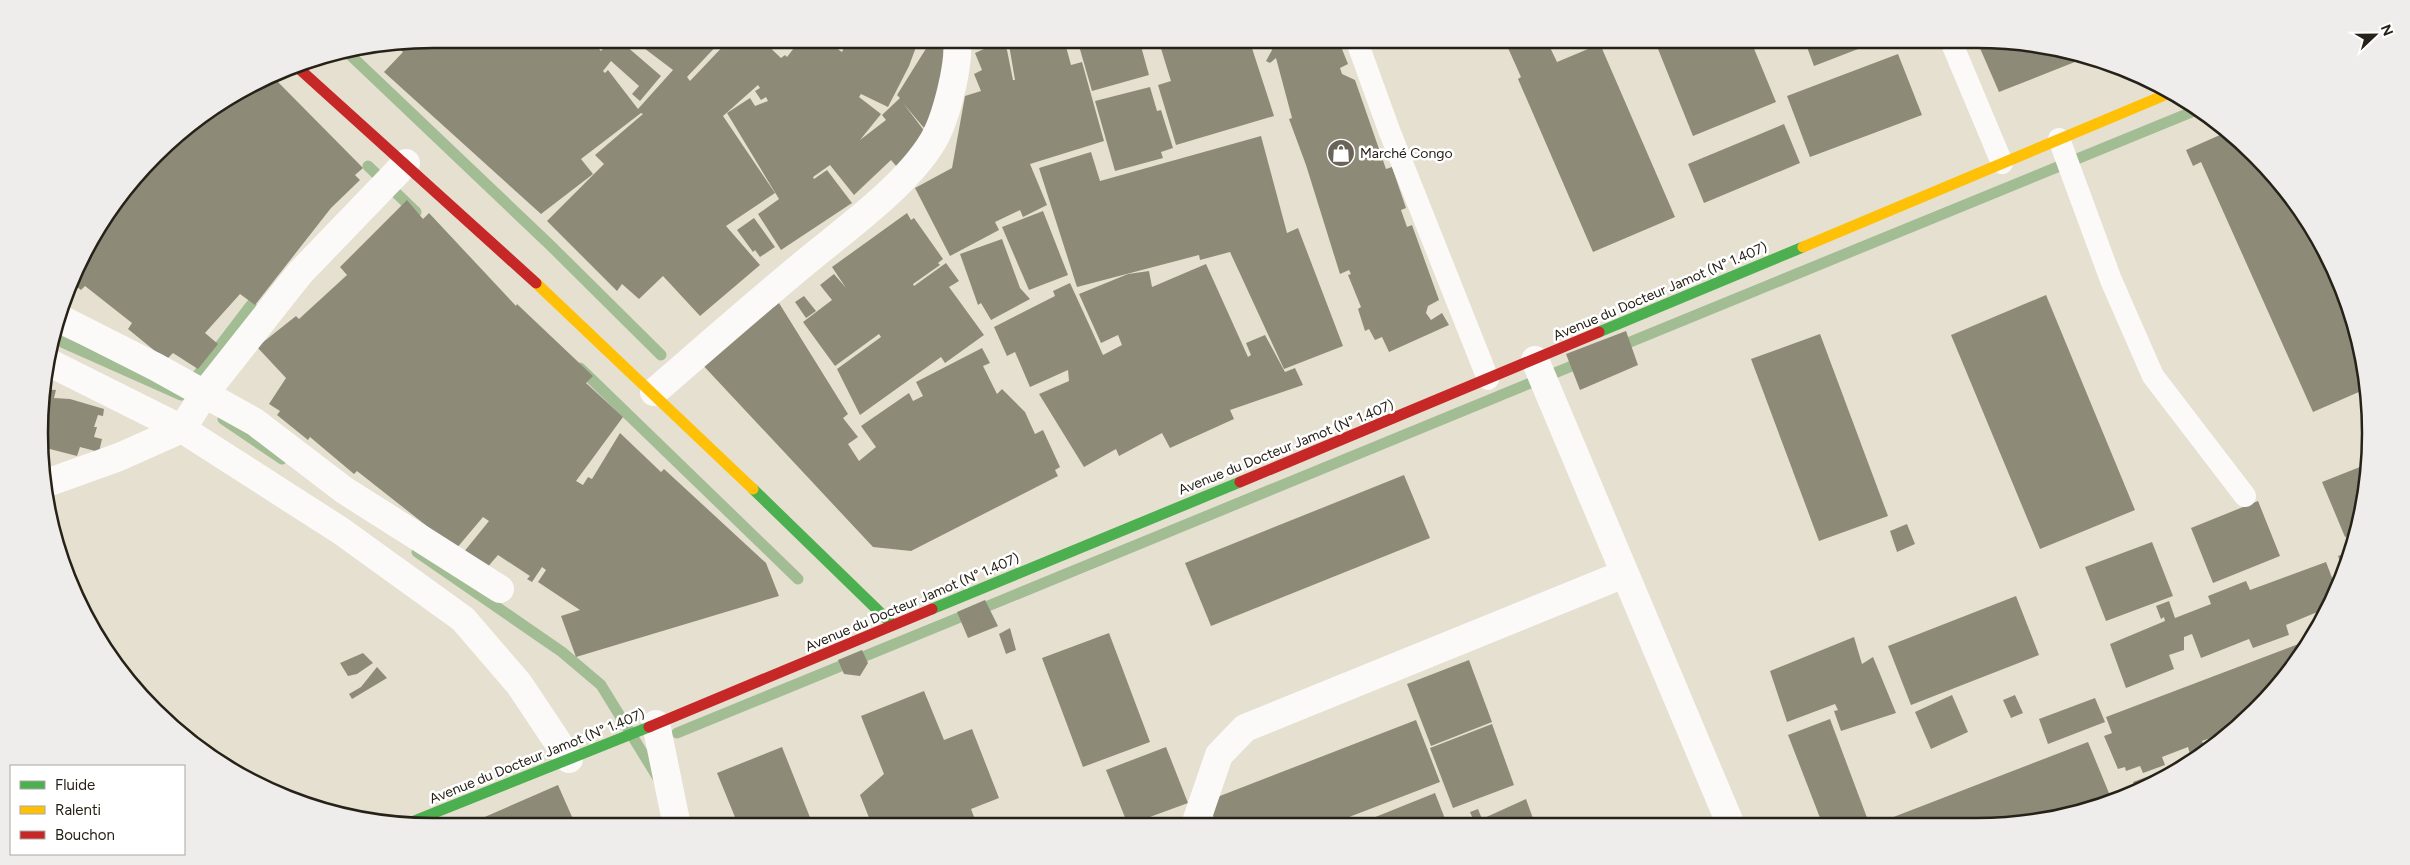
<svg xmlns="http://www.w3.org/2000/svg" width="2410" height="865" font-family="Figtree,sans-serif">
	<rect width="100%" height="100%" fill="#e6e0d0"/>
	<g fill="none" stroke-linecap="round" stroke-linejoin="round">
		<g stroke="#a2bc94" stroke-width="11">
			<polyline points="345,50 550,245 661,355"/>
			<polyline points="368,166 416,212"/>
			<polyline points="55,339 181,395"/>
			<polyline points="1618,347 2199,109"/>
			<polyline points="580,368 798,579"/>
			<polyline points="193,381 251,305"/>
			<polyline points="223,419 282,459"/>
			<polyline points="417,552 562,652 601,685 658,778"/>
			<polyline points="988,606 1584,361"/>
			<polyline points="677,733 958,618"/>
		</g>
	</g>
	<g fill="#8d8b78">
		<polygon points="432,39 596,39 597,40 594,44 601,51 612,39 618,39 661,76 640,101 632,94 639,86 611,61 603,71 605,73 608,70 638,109 673,70 632,39 723,39 687,77 690,81 730,39 761,39 781,58 785,55 787,57 801,39 823,39 842,52 848,39 919,39 909,66 888,107 861,94 859,97 881,114 860,140 886,120 882,115 900,98 897,95 932,39 936,39 949,56 951,93 924,128 903,103 929,137 897,167 891,160 854,195 830,165 813,177 814,179 827,170 852,203 781,250 758,214 779,199 727,113 750,98 755,106 768,101 766,97 761,100 755,91 760,88 758,85 723,116 775,193 726,226 760,265 700,316 663,276 639,299 622,284 617,291 547,221 604,164 595,155 643,114 641,113 581,159 593,174 541,214 384,72 403,52 393,43"/>
		<polygon points="1008,39 1064,39 1071,65 1082,62 1104,141 1030,164 1047,205 1023,217 1020,210 995,222 999,230 950,256 915,188 952,168 965,96 981,91 974,74 982,70 975,53 1002,41 1007,50 1013,80 1015,80"/>
		<polygon points="1077,39 1139,39 1149,75 1092,91"/>
		<polygon points="1158,39 1249,39 1274,116 1176,145 1158,85 1171,81"/>
		<polygon points="1268,39 1338,39 1348,64 1340,68 1342,74 1355,80 1386,169 1392,167 1406,208 1401,210 1407,227 1412,225 1439,300 1428,306 1426,313 1431,320 1442,313 1449,325 1389,352 1382,337 1375,340 1369,329 1365,331 1358,309 1361,307 1348,275 1351,274 1349,270 1340,274 1306,165 1289,119 1292,118 1276,58 1270,63 1266,61 1272,50"/>
		<polygon points="1504,39 1546,39 1557,62 1600,44 1675,217 1593,252 1518,79 1521,77"/>
		<polygon points="1654,39 1750,39 1776,102 1693,136"/>
		<polygon points="1804,39 1884,39 1814,66"/>
		<polygon points="1976,39 2079,52 2090,56 1999,92"/>
		<polygon points="1898,54 1922,115 1810,157 1787,96"/>
		<polygon points="274,78 363,168 355,175 360,180 331,208 255,305 240,294 205,333 218,344 198,369 173,353 166,360 128,329 132,323 85,286 81,290 72,283 79,258 120,193 173,137 265,79 269,83"/>
		<polygon points="1150,87 1157,111 1161,110 1173,148 1161,152 1163,158 1115,171 1095,101"/>
		<polygon points="1784,124 1800,163 1704,203 1688,164"/>
		<polygon points="2229,131 2273,173 2318,235 2350,306 2368,388 2313,412 2201,162 2193,166 2186,150"/>
		<polygon points="1261,136 1287,233 1298,228 1343,346 1284,369 1230,252 1200,260 1199,255 1077,287 1039,168 1091,152 1100,181"/>
		<polygon points="407,200 423,219 429,213 516,306 517,304 593,376 586,383 623,417 576,481 583,485 588,477 592,479 620,433 661,472 664,469 766,563 779,596 576,657 561,616 580,610 538,582 546,570 542,567 532,582 527,579 530,576 498,555 485,570 463,553 489,521 483,517 456,549 357,471 354,474 310,437 308,440 277,415 280,411 269,404 286,378 257,347 296,316 299,319 347,275 340,267"/>
		<polygon points="1043,211 1068,275 1029,290 1002,227"/>
		<polygon points="907,213 911,220 914,218 943,259 938,263 940,265 913,284 914,286 946,263 959,281 949,287 984,335 945,363 941,357 860,415 837,369 881,337 879,334 835,366 803,322 832,300 820,285 834,274 846,288 832,267"/>
		<polygon points="754,218 775,247 760,257 755,250 753,252 737,230"/>
		<polygon points="1002,239 1020,288 1030,299 991,320 981,303 978,305 960,254"/>
		<polygon points="1206,264 1248,357 1251,355 1246,343 1265,335 1285,372 1295,368 1303,385 1230,410 1234,419 1170,448 1162,433 1119,456 1116,449 1084,467 1039,394 1069,381 1068,370 1030,387 1015,352 1007,356 994,327 1055,296 1053,291 1070,283 1103,355 1122,345 1118,335 1101,343 1079,294 1128,274 1149,271 1152,287"/>
		<polygon points="2046,295 2135,510 2040,549 1951,335"/>
		<polygon points="804,296 816,311 806,318 795,302"/>
		<polygon points="779,303 848,414 843,418 858,437 848,444 859,461 876,447 861,426 909,393 913,401 923,396 916,382 982,348 990,363 983,366 997,394 1002,389 1025,412 1035,434 1043,430 1060,467 1055,470 1058,476 911,551 873,547 699,361"/>
		<polygon points="1626,331 1638,365 1580,390 1566,354"/>
		<polygon points="1820,334 1888,516 1819,541 1751,359"/>
		<polygon points="42,389 56,390 54,398 70,399 104,409 103,416 98,415 94,427 97,427 94,437 102,439 99,452 80,447 77,456 46,448 42,474 40,459"/>
		<polygon points="2370,463 2358,532 2345,537 2322,482"/>
		<polygon points="1404,475 1430,538 1211,626 1185,563"/>
		<polygon points="2258,501 2280,556 2213,583 2191,528"/>
		<polygon points="1907,524 1915,544 1897,552 1890,531"/>
		<polygon points="2152,542 2173,596 2106,621 2085,567"/>
		<polygon points="2351,551 2344,567 2343,570 2338,556"/>
		<polygon points="2326,562 2336,588 2327,608 2286,625 2289,635 2253,648 2249,639 2201,658 2192,634 2184,637 2184,650 2169,655 2174,669 2126,688 2110,644 2165,621 2164,617 2161,619 2156,606 2169,601 2175,618 2211,604 2208,596 2246,581 2250,590"/>
		<polygon points="2016,596 2039,655 1911,705 1888,646"/>
		<polygon points="985,600 998,626 968,638 957,612"/>
		<polygon points="1010,628 1016,650 1006,654 999,634"/>
		<polygon points="1109,633 1150,742 1083,767 1042,658"/>
		<polygon points="1854,637 1862,664 1873,657 1896,713 1841,731 1834,711 1838,710 1835,704 1787,722 1770,671"/>
		<polygon points="2309,640 2238,728 2202,741 2205,749 2190,754 2188,747 2162,757 2165,765 2143,773 2140,766 2126,771 2125,767 2118,769 2104,736 2112,733 2106,717"/>
		<polygon points="862,650 868,663 860,676 844,674 838,660"/>
		<polygon points="363,653 373,663 357,674 348,676 340,663"/>
		<polygon points="1469,660 1492,722 1431,746 1407,684"/>
		<polygon points="377,667 387,678 352,699 349,694 361,687"/>
		<polygon points="924,691 944,740 972,729 999,798 971,809 977,825 872,825 860,795 884,774 861,716"/>
		<polygon points="1952,695 1968,732 1931,749 1915,712"/>
		<polygon points="2015,695 2023,713 2011,718 2003,700"/>
		<polygon points="2095,698 2105,722 2048,744 2039,719"/>
		<polygon points="1830,719 1869,823 1822,823 1788,735"/>
		<polygon points="1416,720 1440,782 1331,824 1217,825 1207,801"/>
		<polygon points="1492,724 1514,785 1453,808 1430,748"/>
		<polygon points="2088,742 2111,798 2029,823 1878,823"/>
		<polygon points="782,747 813,825 728,826 737,822 717,773"/>
		<polygon points="1166,747 1188,803 1128,825 1106,770"/>
		<polygon points="2186,762 2151,786 2136,790 2133,782"/>
		<polygon points="558,785 576,826 464,826"/>
		<polygon points="1435,793 1447,824 1358,824"/>
		<polygon points="1526,799 1535,824 1475,824 1470,812 1478,809 1482,819"/>
	</g>
	<g fill="none" stroke-linecap="round" stroke-linejoin="round">
		<g stroke="#fbfaf8" stroke-width="22">
			<polyline points="1356,39 1389,130 1488,379"/>
			<polyline points="1950,39 2002,163"/>
			<polyline points="2059,139 2111,280 2153,376 2245,496"/>
		</g>
		<g stroke="#fbfaf8" stroke-width="28">
			<polyline points="61,319 156,367 255,422 344,490 500,589"/>
			<polyline points="1535,360 1730,823"/>
			<polyline points="48,362 182,429 341,531 463,619 519,684 569,759"/>
			<path d="M654,392C705,348 755,304 807,261C847,228 906,186 933,141C946,119 960,64 957,39"/>
			<polyline points="44,484 119,457 182,429 205,393 300,273 406,163"/>
			<polyline points="656,724 677,826"/>
			<polyline points="1195,825 1219,755 1245,728 1624,574"/>
		</g>
		<g stroke="#4caf50" stroke-width="11">
			<polyline points="1599,332 1803,247"/>
			<polyline points="753,489 893,625"/>
			<polyline points="932,609 1240,482"/>
			<polyline points="409,823 649,727"/>
		</g>
		<g stroke="#ffc107" stroke-width="11">
			<polyline points="1803,247 2172,92"/>
			<polyline points="536,283 753,489"/>
		</g>
		<g stroke="#c62828" stroke-width="11">
			<polyline points="295,65 536,283"/>
			<polyline points="1240,482 1599,332"/>
			<polyline points="649,727 932,609"/>
		</g>
	</g>
	<defs>
		<g id="shop-disc" transform="scale(1.4375)"><circle r="9.5" fill="#6a6458" stroke="#fff"/><path d="M-5-2.5h2.3a2.7 3.5 0 0 1 5.4 0H5L5.5 6h-11ZM-1.5-2.5h3a1.5 2.3 0 0 0-3 0Z" fill="#fff"/></g>
	</defs>
	<g fill-rule="evenodd">
		<use href="#shop-disc" x="1341" y="153"/>
	</g>
	<g text-anchor="middle" stroke-width="5" stroke-linejoin="round" paint-order="stroke">
		<g font-size="14" fill="#272217" stroke="#fff" text-anchor="start">
			<text x="1360" y="158">Marché Congo</text>
		</g>
		<g font-size="14" fill="#272217" stroke="#fff">
			<text transform="translate(1660 291) rotate(-23)" y="5">Avenue du Docteur Jamot (N° 1.407)</text>
			<text transform="translate(1286 447) rotate(-22)" y="5">Avenue du Docteur Jamot (N° 1.407)</text>
			<text transform="translate(912 602) rotate(-23)" y="5">Avenue du Docteur Jamot (N° 1.407)</text>
			<text transform="translate(537 756) rotate(-22)" y="5">Avenue du Docteur Jamot (N° 1.407)</text>
		</g>
	</g>
	<path d="M0 0H2410V865H0ZM433 48H1977A385 385 0 0 1 2362 433V433A385 385 0 0 1 1977 818H433A385 385 0 0 1 48 433V433A385 385 0 0 1 433 48Z" fill="#eeedec" fill-rule="evenodd"/>
	<path fill="none" stroke="#272217" stroke-width="2.5" d="M433 48H1977A385 385 0 0 1 2362 433V433A385 385 0 0 1 1977 818H433A385 385 0 0 1 48 433V433A385 385 0 0 1 433 48Z"/>
	<rect x="10" y="765" width="175" height="90" fill="#ffffff" stroke="#a9a7a2"/>
	<rect x="20" y="781" width="25" height="8" fill="#4caf50" stroke="#a9a7a2"/>
	<text x="55" y="790" font-size="15" fill="#272217">Fluide</text>
	<rect x="20" y="806" width="25" height="8" fill="#ffc107" stroke="#a9a7a2"/>
	<text x="55" y="815" font-size="15" fill="#272217">Ralenti</text>
	<rect x="20" y="831" width="25" height="8" fill="#c62828" stroke="#a9a7a2"/>
	<text x="55" y="840" font-size="15" fill="#272217">Bouchon</text>
	<g transform="translate(2375 35) rotate(68)" stroke="#ffffff" stroke-width="4" paint-order="stroke">
	<path d="M0-4L9 19L0 12L-9 19Z" fill="#272217"/>
	<text y="-8" font-size="14" font-weight="bold" text-anchor="middle" fill="#272217">N</text>
	</g>
</svg>
